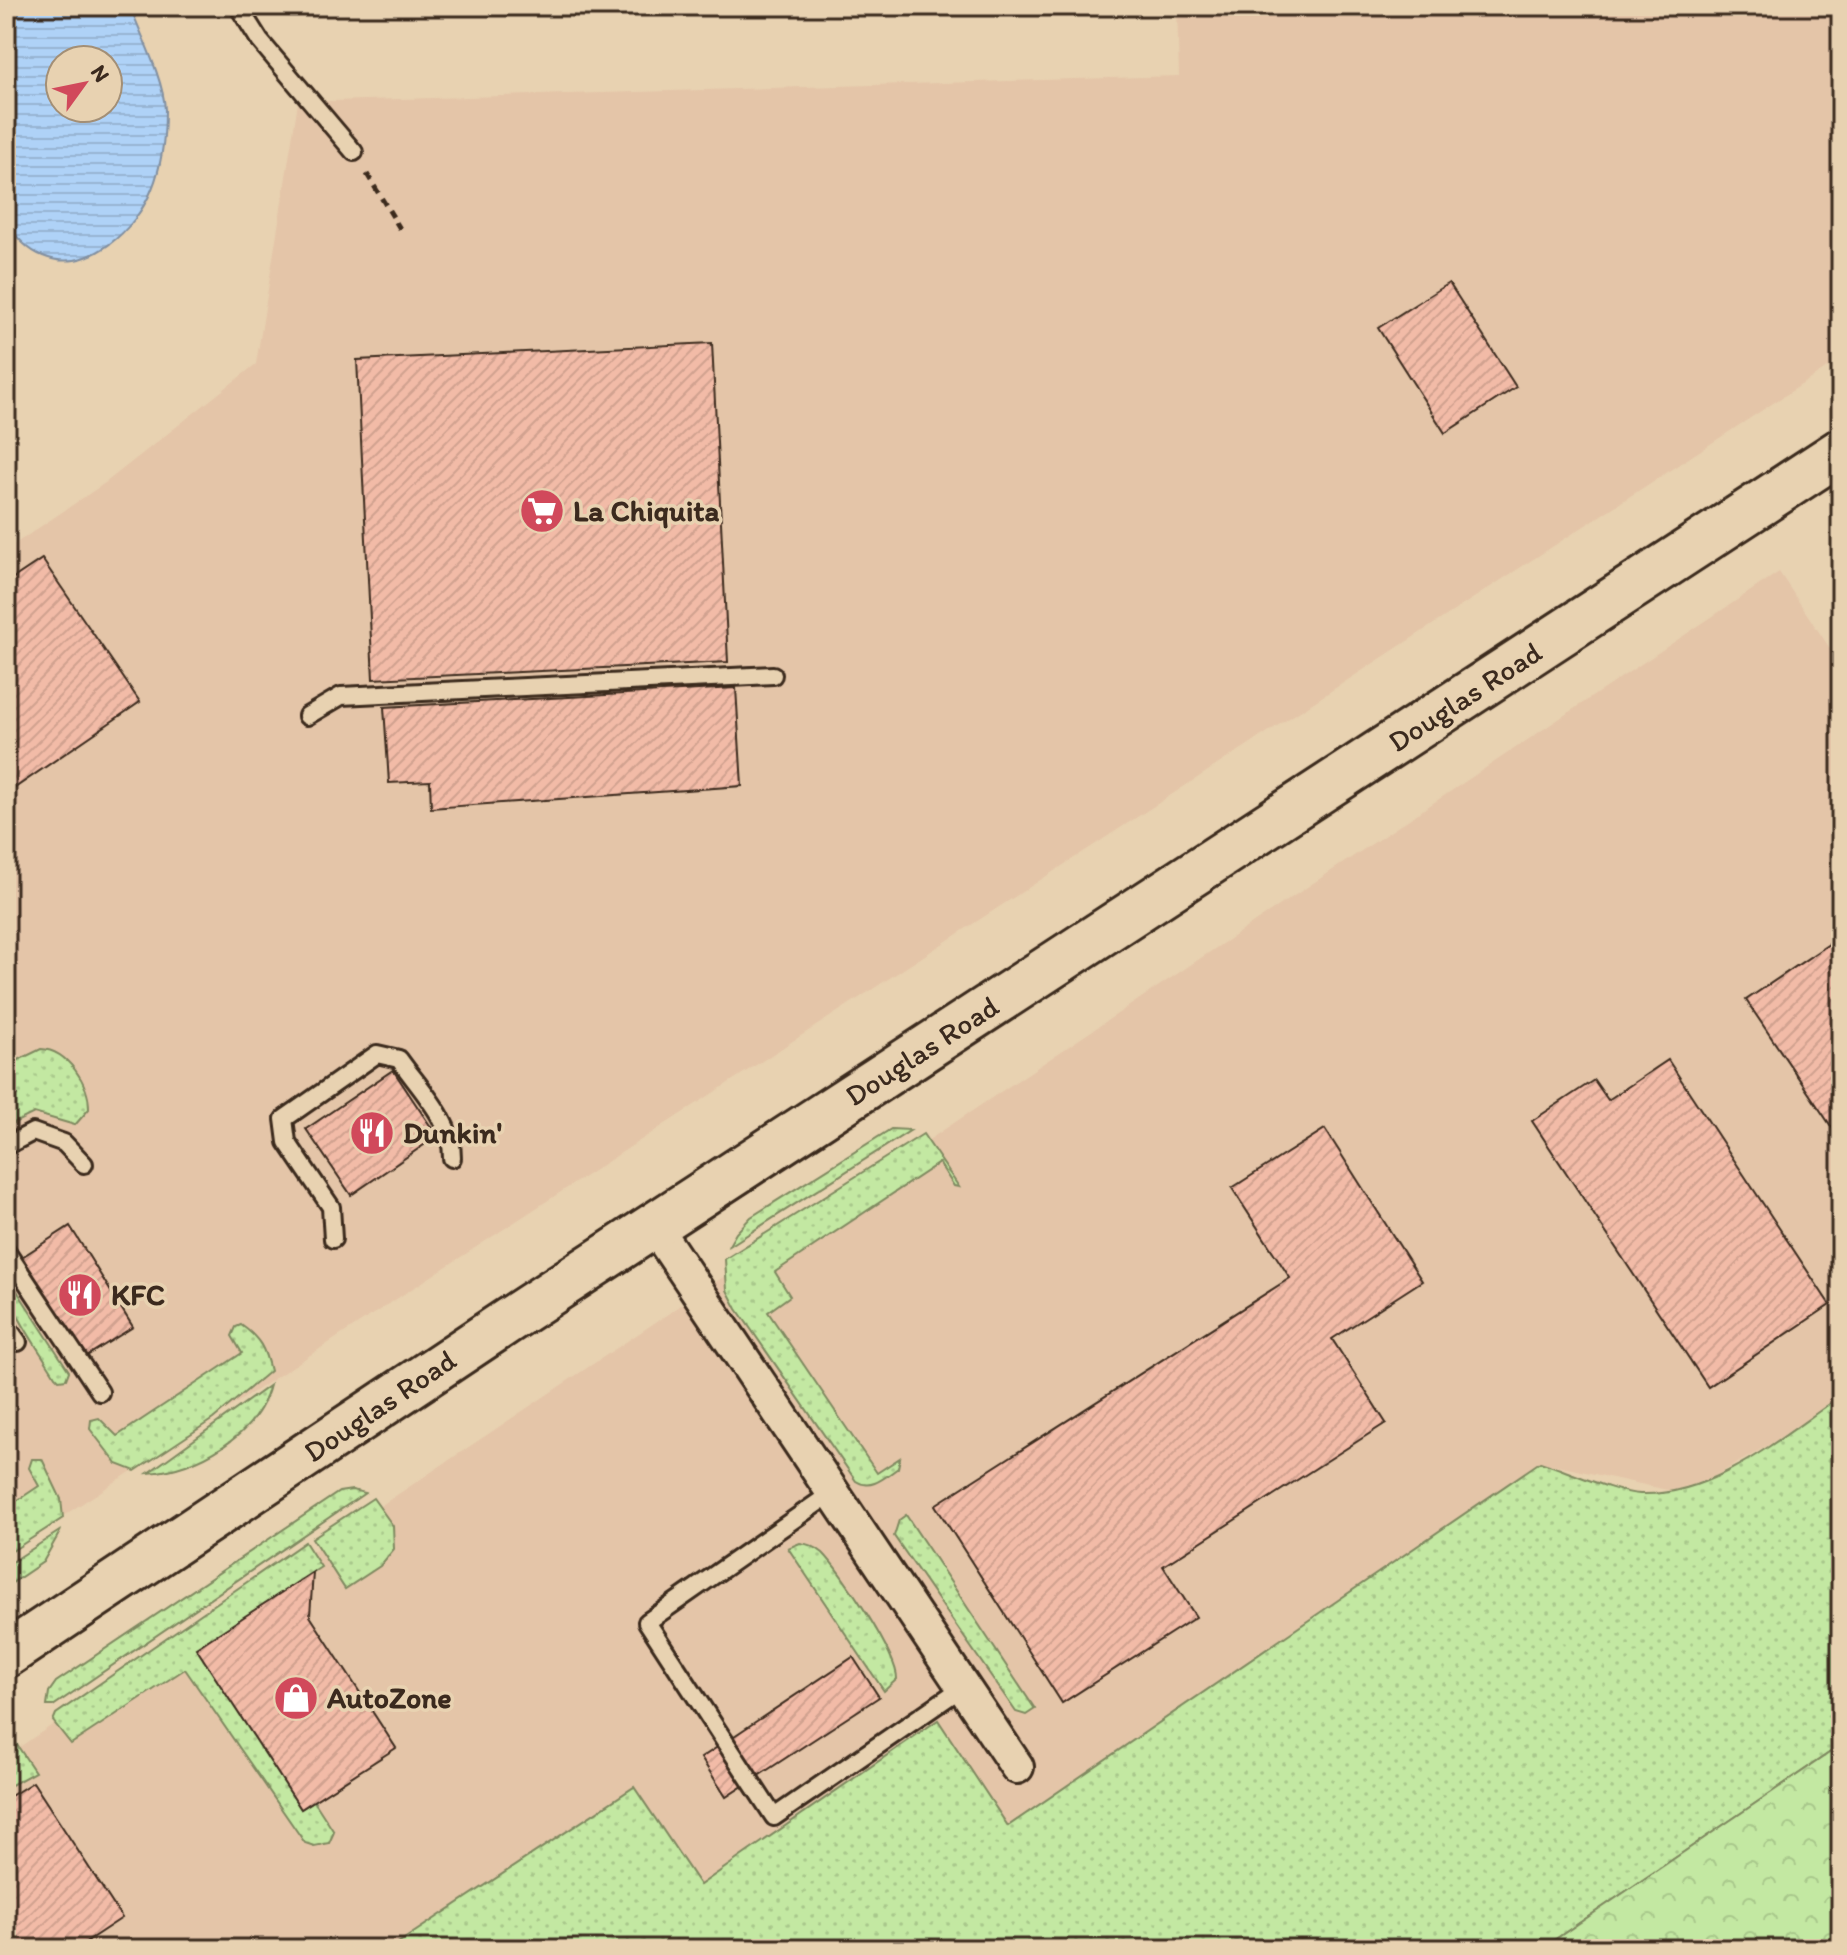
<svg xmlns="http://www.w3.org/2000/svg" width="1847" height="1955" font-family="Itim,sans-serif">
	<defs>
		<pattern id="grass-dots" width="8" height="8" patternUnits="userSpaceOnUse" patternTransform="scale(2)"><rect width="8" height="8" fill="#c3e8a2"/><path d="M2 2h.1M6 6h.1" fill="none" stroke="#a8c78b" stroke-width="1.8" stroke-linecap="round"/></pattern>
		<pattern id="forest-crowns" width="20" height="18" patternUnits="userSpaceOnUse" patternTransform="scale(2)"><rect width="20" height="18" fill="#c3e8a2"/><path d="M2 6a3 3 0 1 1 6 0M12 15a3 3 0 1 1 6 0" fill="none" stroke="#a8c78b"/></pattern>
		<pattern id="water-rules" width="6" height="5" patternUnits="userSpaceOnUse" patternTransform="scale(2)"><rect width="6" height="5" fill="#afd2f7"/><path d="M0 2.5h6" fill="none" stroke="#97b4d3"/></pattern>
		<pattern id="building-hatch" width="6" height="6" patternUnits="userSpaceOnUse" patternTransform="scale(2)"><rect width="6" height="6" fill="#f2bba7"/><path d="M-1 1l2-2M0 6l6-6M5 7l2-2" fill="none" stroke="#d0a18f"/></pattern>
	</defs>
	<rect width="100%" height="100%" fill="#e8d2b1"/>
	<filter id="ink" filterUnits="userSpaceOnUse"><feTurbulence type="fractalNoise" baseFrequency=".0125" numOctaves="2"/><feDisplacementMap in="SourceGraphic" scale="16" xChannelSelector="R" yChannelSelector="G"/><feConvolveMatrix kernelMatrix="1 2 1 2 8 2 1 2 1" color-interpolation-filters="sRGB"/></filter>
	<g filter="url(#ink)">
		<g fill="#e4c5a8">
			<polygon points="1177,6 1841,6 1841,359 6,1553 6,550 105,483 256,364 298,102 1179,76"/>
			<polygon points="1779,572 1841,665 1841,1396 1772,1443 1710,1479 1672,1491 1540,1462 1008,1826 938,1720 700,1885 634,1788 389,1949 6,1949 6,1756"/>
		</g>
		<g fill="url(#grass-dots)" stroke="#7f8960" stroke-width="2">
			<path d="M41,1049C67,1050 90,1084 89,1109L75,1125L34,1113L6,1127V1102L17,1095L6,1077V1066Z"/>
			<polygon points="891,1129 911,1130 728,1247 736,1233 751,1217"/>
			<path d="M923,1134L959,1187L954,1186L939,1163L775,1272L790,1296L768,1312L877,1473L900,1458L898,1468C885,1477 871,1491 856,1481L737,1309L727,1290L725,1259Z"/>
			<path d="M6,1274L69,1371L66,1379L59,1380L55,1376C38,1347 6,1308 6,1274Z"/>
			<path d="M241,1325C260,1338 265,1349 270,1371L213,1419L135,1471L117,1464L90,1429L91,1420L99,1418L117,1436L242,1353L232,1336L236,1327Z"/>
			<path d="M270,1385C258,1435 197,1470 148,1473Z"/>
			<path d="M1841,1396V1745L1541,1949H389L634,1787L700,1885L938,1720L1008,1826L1540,1462C1566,1470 1615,1493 1640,1494C1714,1497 1783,1435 1841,1396Z"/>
			<polygon points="32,1459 42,1459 61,1499 63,1518 6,1555 6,1508 39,1486 29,1468"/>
			<polygon points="352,1490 365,1493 53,1706 47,1706 49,1692 56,1682 339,1492"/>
			<polygon points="373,1498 393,1526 394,1549 380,1566 345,1589 312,1538"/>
			<polygon points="906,1515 1035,1709 1026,1715 1016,1712 894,1536 899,1520"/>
			<polygon points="61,1530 43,1562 6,1587 6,1566"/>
			<polygon points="305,1542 321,1567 197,1648 301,1809 314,1801 334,1832 329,1843 314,1846 305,1843 185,1669 71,1744 53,1721 56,1714"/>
			<path d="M800,1543C810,1544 816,1547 823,1553C841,1571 898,1656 897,1679L884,1691L788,1548Z"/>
			<polygon points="15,1742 35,1772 6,1788 6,1748"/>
		</g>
		<polygon fill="url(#forest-crowns)" stroke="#7f8960" stroke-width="2" points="1841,1745 1841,1949 1541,1949"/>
		<path fill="url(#water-rules)" stroke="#818fa0" stroke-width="2" fill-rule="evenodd" d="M6,6H130C141,35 164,80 165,110C165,136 162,165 152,189C136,229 89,275 43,256C27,250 16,236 6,224ZM60,60H108V108H60Z"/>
		<g fill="url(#building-hatch)" stroke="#3b2a1e" stroke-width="2">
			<polygon points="1449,283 1516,387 1445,433 1378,328"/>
			<polygon points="712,343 728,662 373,679 357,360"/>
			<polygon points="42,559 140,702 6,794 6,583"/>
			<polygon points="736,688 742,786 431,808 430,781 389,783 384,707"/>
			<polygon points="1841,936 1841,1141 1746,1000"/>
			<polygon points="1668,1060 1830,1305 1708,1387 1532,1121 1594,1080 1608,1100"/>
			<polygon points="393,1070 437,1136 351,1195 306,1129"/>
			<polygon points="1325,1129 1422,1281 1332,1339 1386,1423 1163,1566 1196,1617 1062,1703 935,1505 1290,1278 1232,1188"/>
			<polygon points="70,1226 133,1327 85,1357 22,1257"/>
			<polygon points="313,1572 310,1616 396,1748 301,1809 196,1648"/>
			<polygon points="853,1657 879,1697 726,1797 701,1758"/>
			<polygon points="33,1782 122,1918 75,1949 10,1949 6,1943 6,1799"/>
		</g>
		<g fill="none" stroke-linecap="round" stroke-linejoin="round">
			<g stroke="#3b2a1e" stroke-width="22">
				<g id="lane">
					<polyline points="238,6 260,41 354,152"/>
					<polyline points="307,716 341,696 773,675"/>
					<polyline points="6,1146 33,1132 64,1143 84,1164"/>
					<path d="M333,1239L331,1207L287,1142L284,1119L377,1054L399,1059C420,1089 453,1121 452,1158"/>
					<polyline points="6,1251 100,1392"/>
					<polyline points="6,1325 18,1342"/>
					<polyline points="833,1492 647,1622 774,1817 963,1687"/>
				</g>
			</g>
			<g stroke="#3b2a1e" stroke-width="38">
				<polyline id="street" points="654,1226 1017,1767"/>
			</g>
			<g stroke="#3b2a1e" stroke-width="50">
				<polyline id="secondary" points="6,1655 506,1322 1841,451"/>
			</g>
			<polyline stroke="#3b2a1e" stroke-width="5" stroke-dasharray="8 6" stroke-linecap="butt" points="367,174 402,232"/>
			<use href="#lane" stroke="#e8d2b1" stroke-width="16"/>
			<use href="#street" stroke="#e8d2b1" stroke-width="32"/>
			<use href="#secondary" stroke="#e8d2b1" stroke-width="44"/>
		</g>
	</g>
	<defs>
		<g id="supermarket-disc" transform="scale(2.3)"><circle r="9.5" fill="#d1495b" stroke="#e8d2b1"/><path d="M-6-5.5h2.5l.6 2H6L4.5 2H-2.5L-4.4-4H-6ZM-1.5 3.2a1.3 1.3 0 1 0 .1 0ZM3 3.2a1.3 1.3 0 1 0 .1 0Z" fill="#fff"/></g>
		<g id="restaurant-disc" transform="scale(2.3)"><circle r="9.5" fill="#d1495b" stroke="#e8d2b1"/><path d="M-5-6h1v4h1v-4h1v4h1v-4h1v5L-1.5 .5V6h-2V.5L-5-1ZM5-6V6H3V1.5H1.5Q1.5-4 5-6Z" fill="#fff"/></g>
		<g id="shop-disc" transform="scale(2.3)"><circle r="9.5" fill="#d1495b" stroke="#e8d2b1"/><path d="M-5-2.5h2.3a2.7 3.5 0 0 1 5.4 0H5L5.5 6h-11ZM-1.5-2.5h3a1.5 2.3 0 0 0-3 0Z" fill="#fff"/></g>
	</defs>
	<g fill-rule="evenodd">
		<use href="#supermarket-disc" x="542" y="511"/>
		<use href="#restaurant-disc" x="372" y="1133"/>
		<use href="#restaurant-disc" x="80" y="1295"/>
		<use href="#shop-disc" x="296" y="1698"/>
	</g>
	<g text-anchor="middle" stroke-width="7" stroke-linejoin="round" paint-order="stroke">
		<g font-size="30" font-weight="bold" fill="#3b2a1e" stroke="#e8d2b1" text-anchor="start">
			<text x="573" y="521">La Chiquita</text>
			<text x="403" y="1143">Dunkin'</text>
			<text x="111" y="1305">KFC</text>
			<text x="327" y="1708">AutoZone</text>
		</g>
		<g font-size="30" fill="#3b2a1e" stroke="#e8d2b1">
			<text transform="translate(1465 697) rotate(-33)" y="10">Douglas Road</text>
			<text transform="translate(922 1051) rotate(-33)" y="10">Douglas Road</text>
			<text transform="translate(380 1406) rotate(-34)" y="10">Douglas Road</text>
		</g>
	</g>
	<rect width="1847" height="1955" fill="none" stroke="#e8d2b1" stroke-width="32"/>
	<rect x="16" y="16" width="1815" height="1923" fill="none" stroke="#3b2a1e" stroke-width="3" filter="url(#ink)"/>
	<g transform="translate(84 84) rotate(57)"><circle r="38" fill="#e8d2b1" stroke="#a38f76" stroke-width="2"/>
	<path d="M0-6L14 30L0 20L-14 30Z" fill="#d1495b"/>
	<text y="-12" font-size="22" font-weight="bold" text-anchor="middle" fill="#3b2a1e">N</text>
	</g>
</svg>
